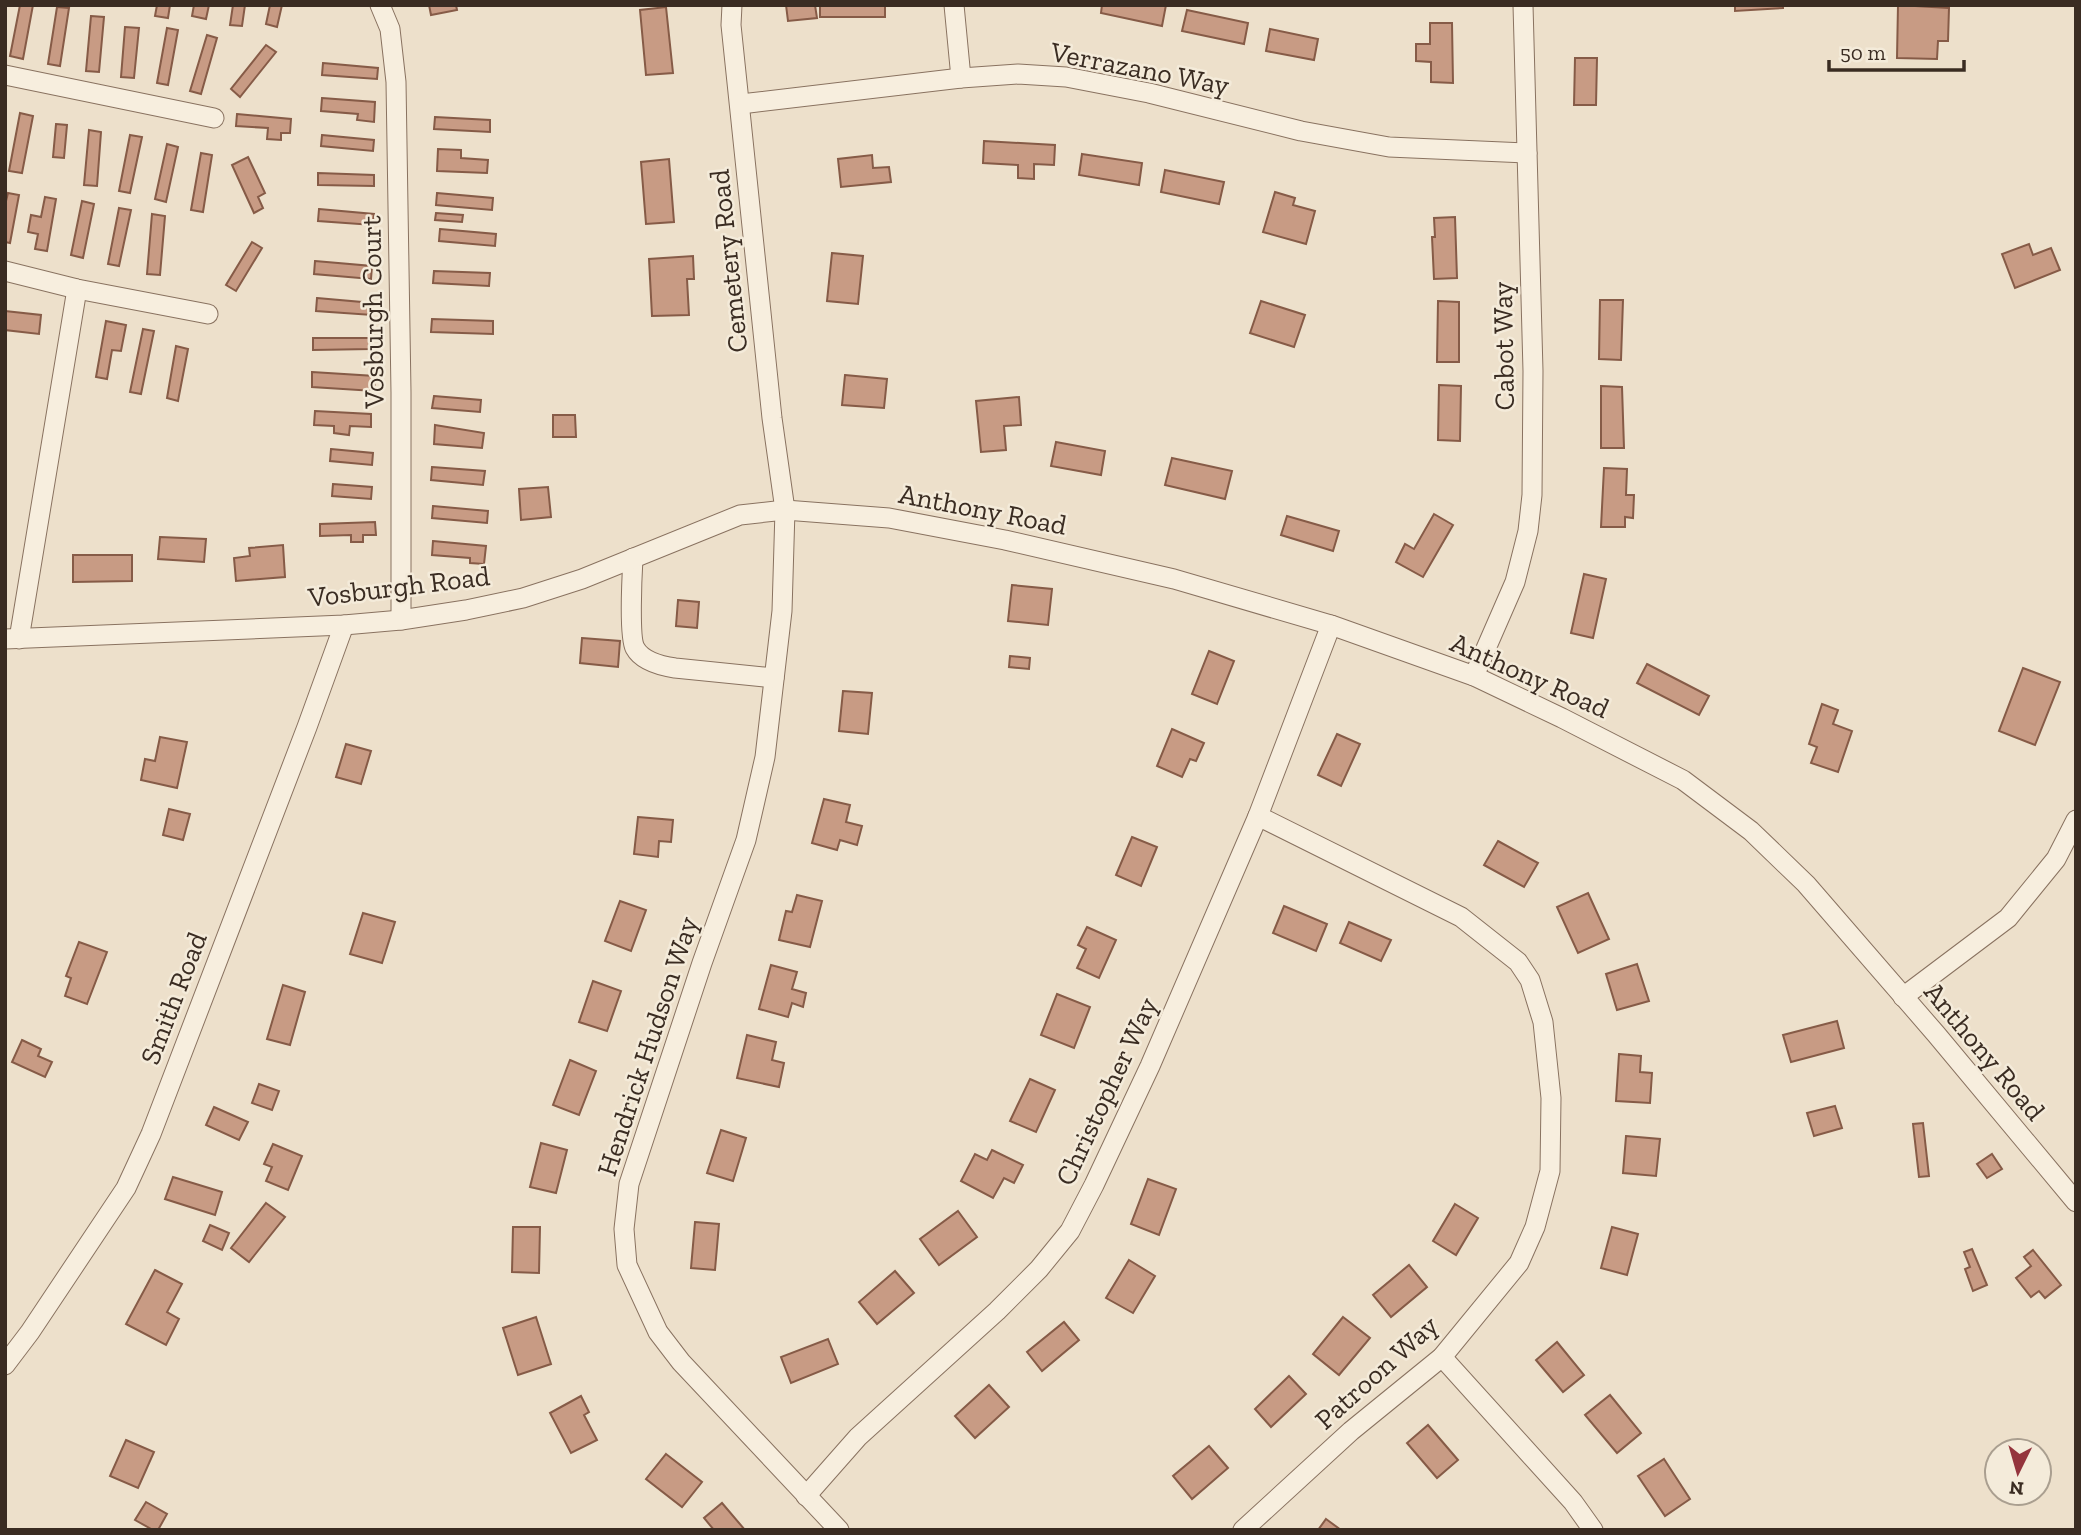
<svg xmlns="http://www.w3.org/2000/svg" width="2081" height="1535" font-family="'Zilla Slab',serif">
	<rect width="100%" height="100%" fill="#ede0cb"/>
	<g fill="#c89b84" stroke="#865b47" stroke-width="2">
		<polygon points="20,5 33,5 23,59 10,56"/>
		<polygon points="157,5 170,5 168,18 155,16"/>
		<polygon points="194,5 209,5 206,19 192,16"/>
		<polygon points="233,5 245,5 242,26 230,25"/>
		<polygon points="270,5 282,5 277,27 266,24"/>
		<polygon points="429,5 456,5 457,10 431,15"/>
		<polygon points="786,5 815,5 817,18 788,21"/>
		<rect x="820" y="5" width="65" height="12"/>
		<polygon points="1102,5 1166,5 1162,26 1101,13"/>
		<polygon points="1735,5 1783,5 1783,8 1735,11"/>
		<polygon points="1898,5 1949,8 1948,41 1938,41 1937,59 1897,58"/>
		<polygon points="57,7 69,8 60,66 48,64"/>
		<polygon points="666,7 673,73 646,75 640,10"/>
		<polygon points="1187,10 1248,23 1244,44 1182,31"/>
		<polygon points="91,16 104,17 99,72 86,71"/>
		<polygon points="1430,23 1452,23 1453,83 1431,82 1431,62 1416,61 1416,44 1430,44"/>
		<polygon points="125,27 139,28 134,78 121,77"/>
		<polygon points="167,28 178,30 168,85 157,83"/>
		<polygon points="1270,29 1318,39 1314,60 1266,51"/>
		<polygon points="207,35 217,38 201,94 190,91"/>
		<polygon points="266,45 276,52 240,97 231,89"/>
		<polygon points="1575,58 1597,58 1596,105 1574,105"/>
		<polygon points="323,63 378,68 377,79 322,75"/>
		<polygon points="322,98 375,102 374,122 357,120 358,114 321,111"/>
		<polygon points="20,113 33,116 22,173 9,171"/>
		<polygon points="237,114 291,119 290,133 281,133 281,140 267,139 268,128 236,126"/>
		<polygon points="435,117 490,120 490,132 434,129"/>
		<polygon points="56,124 67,125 64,158 53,157"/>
		<polygon points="89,130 101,132 97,186 84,185"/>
		<polygon points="130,135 142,137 130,193 119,191"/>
		<polygon points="322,135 374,140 373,151 321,146"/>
		<polygon points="984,141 1055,145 1054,165 1034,164 1034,179 1018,178 1018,165 983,163"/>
		<polygon points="167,144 178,147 166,202 155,199"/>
		<polygon points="438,149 461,150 461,158 488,160 487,173 437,171"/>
		<polygon points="201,153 212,155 203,212 191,210"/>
		<polygon points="1082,154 1142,163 1139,185 1079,175"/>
		<polygon points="872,155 873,168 889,167 891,182 841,187 838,159"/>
		<polygon points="248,157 265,193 258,197 263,208 254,213 232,165"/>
		<polygon points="669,159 674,222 646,224 641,162"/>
		<polygon points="1165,170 1224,182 1219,204 1161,192"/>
		<polygon points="318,173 374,175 374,186 318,185"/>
		<polygon points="1275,192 1295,198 1293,205 1315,211 1306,244 1263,232"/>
		<polygon points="8,193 19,195 10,243 5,242 5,205"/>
		<polygon points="437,193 493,198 492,210 436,205"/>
		<polygon points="45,197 56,199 47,251 35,249 38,234 28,232 31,215 41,217"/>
		<polygon points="82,201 94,204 83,258 71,255"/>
		<polygon points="119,208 131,210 119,266 108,264"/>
		<polygon points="319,209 374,214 373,225 318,221"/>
		<polygon points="436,213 463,215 462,222 435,220"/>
		<polygon points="152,214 165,216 160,275 147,274"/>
		<polygon points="1455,217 1457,278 1434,279 1432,237 1435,237 1434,218"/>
		<polygon points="440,229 496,234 495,246 439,241"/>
		<polygon points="252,242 262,248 236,291 226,285"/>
		<polygon points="2029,244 2033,255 2051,248 2060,270 2015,288 2002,254"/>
		<polygon points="832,253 863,256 858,304 827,301"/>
		<polygon points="693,256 694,279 687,279 689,315 652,316 649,259"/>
		<polygon points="315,261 372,266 371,279 314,274"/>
		<polygon points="434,271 490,273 489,286 433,283"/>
		<polygon points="317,298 373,303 372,315 316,311"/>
		<polygon points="1600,300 1623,300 1621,360 1599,359"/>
		<polygon points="1261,301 1305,315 1294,347 1250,333"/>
		<polygon points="1438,301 1459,302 1459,362 1437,362"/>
		<polygon points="5,311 41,315 39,334 5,330"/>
		<polygon points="432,319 493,321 493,334 431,332"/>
		<polygon points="106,321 126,325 121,351 112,350 107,379 96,377"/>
		<polygon points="143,329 154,331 141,394 130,392"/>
		<polygon points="313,338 371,338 371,349 313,350"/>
		<polygon points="176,346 188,349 178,401 167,398"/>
		<polygon points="312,372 375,376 374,391 312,387"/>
		<polygon points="845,375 887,379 884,408 842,405"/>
		<polygon points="1439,385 1461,386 1460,441 1438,440"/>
		<polygon points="1601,386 1622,387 1624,448 1601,448"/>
		<polygon points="434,396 481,400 480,412 432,408"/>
		<polygon points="1019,397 1021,425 1004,426 1006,450 981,452 976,401"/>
		<polygon points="315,411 371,414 371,427 350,426 349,435 334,433 334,426 314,425"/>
		<polygon points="553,415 575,415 576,437 553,437"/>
		<polygon points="435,425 484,433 482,448 434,444"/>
		<polygon points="1056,442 1105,451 1101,475 1051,466"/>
		<polygon points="331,449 373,453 372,465 330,461"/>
		<polygon points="1172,458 1232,471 1225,499 1165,485"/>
		<polygon points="432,467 485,471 483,485 431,480"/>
		<polygon points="1604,468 1627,469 1626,495 1634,495 1633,518 1625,517 1625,527 1601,527"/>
		<polygon points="333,484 372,487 371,499 332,496"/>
		<polygon points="548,487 551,517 521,520 519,489"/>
		<polygon points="433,506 488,511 487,523 432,518"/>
		<polygon points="1434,514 1453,525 1423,577 1396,562 1405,544 1414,549"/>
		<polygon points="1287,516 1339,531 1333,551 1281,535"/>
		<polygon points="375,522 376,535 363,535 363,542 351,542 351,535 320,536 320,524"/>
		<polygon points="160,537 206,539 204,562 158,559"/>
		<polygon points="433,541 486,546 484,564 470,563 470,558 432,555"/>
		<polygon points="283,545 285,577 236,581 234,558 250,556 249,548"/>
		<polygon points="73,555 132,555 132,581 73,582"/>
		<polygon points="1584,574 1606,579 1593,638 1571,633"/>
		<polygon points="1012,585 1052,589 1048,625 1008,621"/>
		<polygon points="678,600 699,602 697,628 676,626"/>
		<polygon points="582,638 620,641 618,667 580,663"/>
		<polygon points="1209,651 1234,661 1217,704 1192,694"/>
		<polygon points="1010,656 1030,658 1029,669 1009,667"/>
		<polygon points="1647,664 1709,696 1699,715 1637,683"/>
		<polygon points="2023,668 2060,682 2035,745 1999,731"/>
		<polygon points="843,691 872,693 868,734 839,731"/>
		<polygon points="1822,704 1838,710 1833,724 1852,731 1838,772 1811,763 1817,747 1809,744"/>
		<polygon points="1172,729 1204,743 1196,761 1190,759 1182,777 1157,766"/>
		<polygon points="1337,734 1360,744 1341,786 1318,775"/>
		<polygon points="160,737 187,742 177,788 141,780 145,759 155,761"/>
		<polygon points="346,744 371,751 361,784 336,777"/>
		<polygon points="824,799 850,805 846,822 862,826 857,845 840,840 837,850 812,843"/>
		<polygon points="169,809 190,814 183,840 163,835"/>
		<polygon points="638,817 673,820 671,842 659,841 658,857 634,854"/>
		<polygon points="1132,837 1157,847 1141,886 1116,875"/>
		<polygon points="1498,841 1538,863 1524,887 1484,865"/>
		<polygon points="1588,893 1609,939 1578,953 1557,907"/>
		<polygon points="797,895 822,901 810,947 779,940 786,911 792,912"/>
		<polygon points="620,901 646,910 631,951 605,941"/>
		<polygon points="1284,906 1327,924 1316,951 1273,933"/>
		<polygon points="363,913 395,922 382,963 350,954"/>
		<polygon points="1349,922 1391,940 1381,961 1340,943"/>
		<polygon points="1087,927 1116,940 1099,978 1077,968 1086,949 1078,945"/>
		<polygon points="79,942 107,952 87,1004 65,996 71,978 66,976"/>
		<polygon points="1637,964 1649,1001 1617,1010 1606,974"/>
		<polygon points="771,965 797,972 792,989 806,993 803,1007 792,1003 788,1017 759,1009"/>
		<polygon points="593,981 621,991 607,1031 579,1022"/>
		<polygon points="283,985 305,992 290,1045 267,1039"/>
		<polygon points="1057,994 1090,1007 1074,1048 1041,1035"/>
		<polygon points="1837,1021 1844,1048 1791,1062 1783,1035"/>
		<polygon points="747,1035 776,1042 772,1060 784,1063 779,1087 737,1078"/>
		<polygon points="22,1040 41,1049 38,1056 52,1062 45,1077 12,1062"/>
		<polygon points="1619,1054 1641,1056 1640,1072 1652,1073 1650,1103 1616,1101"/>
		<polygon points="570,1060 596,1071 579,1115 553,1105"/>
		<polygon points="1030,1079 1055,1090 1036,1132 1010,1121"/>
		<polygon points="259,1084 279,1091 272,1110 252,1103"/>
		<polygon points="1835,1106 1842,1128 1814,1136 1807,1113"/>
		<polygon points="214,1107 248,1122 239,1140 206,1125"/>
		<polygon points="1923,1123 1929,1176 1919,1177 1913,1124"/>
		<polygon points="721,1130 746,1138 733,1181 707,1173"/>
		<polygon points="1626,1136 1660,1139 1656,1176 1623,1173"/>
		<polygon points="541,1143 567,1150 556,1193 530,1187"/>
		<polygon points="273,1144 302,1156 288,1190 266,1181 272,1167 264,1164"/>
		<polygon points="992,1150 1023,1165 1014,1183 1004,1178 993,1198 961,1181 975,1154 987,1160"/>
		<polygon points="1992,1154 2002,1169 1987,1178 1977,1164"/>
		<polygon points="173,1177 222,1192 215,1215 165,1199"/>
		<polygon points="1148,1179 1176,1189 1159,1235 1131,1224"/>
		<polygon points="266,1203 285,1217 249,1262 231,1248"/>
		<polygon points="1455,1204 1478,1218 1456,1255 1433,1241"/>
		<polygon points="958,1211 977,1237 939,1265 920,1239"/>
		<polygon points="695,1222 719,1224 715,1270 691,1268"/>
		<polygon points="210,1225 229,1233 222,1250 203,1241"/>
		<polygon points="513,1227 540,1227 539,1273 512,1272"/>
		<polygon points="1612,1227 1638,1234 1627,1275 1601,1268"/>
		<polygon points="1972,1249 1987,1285 1973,1291 1965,1269 1970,1267 1964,1252"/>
		<polygon points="2033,1250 2061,1285 2045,1298 2039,1291 2031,1297 2016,1278 2031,1266 2024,1257"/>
		<polygon points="1129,1260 1155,1276 1133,1313 1106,1298"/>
		<polygon points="1409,1265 1427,1287 1391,1317 1373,1295"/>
		<polygon points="155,1270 182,1284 167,1312 179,1319 166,1345 126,1324"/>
		<polygon points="895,1271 914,1293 877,1324 859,1302"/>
		<polygon points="536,1317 551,1364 518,1375 503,1328"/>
		<polygon points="1343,1317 1370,1338 1339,1375 1313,1354"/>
		<polygon points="1064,1322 1079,1340 1042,1371 1027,1352"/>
		<polygon points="828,1339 838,1364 791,1383 781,1357"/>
		<polygon points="1557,1342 1584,1375 1563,1392 1536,1360"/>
		<polygon points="1289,1376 1306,1394 1271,1427 1255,1409"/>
		<polygon points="989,1385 1009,1407 975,1438 955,1416"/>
		<polygon points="1610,1395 1641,1433 1617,1453 1585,1415"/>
		<polygon points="581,1396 589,1412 584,1415 597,1440 571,1453 550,1413"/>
		<polygon points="1428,1425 1458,1460 1437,1478 1407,1443"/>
		<polygon points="126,1440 154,1452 138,1488 110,1476"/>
		<polygon points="1209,1446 1228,1468 1192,1499 1173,1476"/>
		<polygon points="666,1454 702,1482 682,1507 646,1479"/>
		<polygon points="1664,1459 1690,1499 1665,1516 1638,1476"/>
		<polygon points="146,1502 167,1514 158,1530 153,1530 135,1520"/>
		<polygon points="722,1503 745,1530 714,1530 704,1518"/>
		<polygon points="1326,1519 1341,1530 1318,1530"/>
	</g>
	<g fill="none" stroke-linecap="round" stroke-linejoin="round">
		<g stroke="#897260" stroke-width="21">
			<g id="minor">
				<polyline points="380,5 390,29 396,82 401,392 401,620"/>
				<polyline points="732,5 731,25 772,418 785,510 782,611 765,757 746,840 702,963 629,1184 624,1229 627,1265 658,1332 681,1362 839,1530"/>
				<polyline points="954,5 961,78"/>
				<polyline points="5,75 214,118"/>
				<polyline points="741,104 961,78 1018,74 1066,77 1149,93 1301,131 1389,147 1527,153"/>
				<polyline points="5,271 77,289 208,314"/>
				<path d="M633,558C632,575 629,637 635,648C642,661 662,666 675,668L774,678"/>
				<polyline points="5,639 344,625 401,620 466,610 523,598 582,579 740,515 785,510 889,518 1005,540 1174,579 1331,625 1474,676 1562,718 1683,780 1751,831 1806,884 1936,1034 2076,1202"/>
				<polyline points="19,639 77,289"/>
				<polyline points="1474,676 1515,582 1528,531 1532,495 1533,371 1523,5"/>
				<polyline points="1903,997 2008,918 2056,859 2076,820"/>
				<polyline points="1442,1357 1573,1502 1593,1530"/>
				<polyline points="5,1365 30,1332 126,1188 151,1134 307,727 344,625"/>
				<polyline points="806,1496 858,1437 997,1311 1039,1269 1070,1231 1094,1185 1150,1066 1258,816 1331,625"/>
				<polyline points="1243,1530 1351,1431 1442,1357 1519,1263 1535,1227 1550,1171 1551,1098 1543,1022 1530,980 1518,962 1461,917 1258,816"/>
			</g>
		</g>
		<use href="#minor" stroke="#f7eede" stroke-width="19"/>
	</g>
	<g text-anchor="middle" stroke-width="5" stroke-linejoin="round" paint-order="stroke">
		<g font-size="28" fill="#3a2c22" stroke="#f4ebda">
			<text transform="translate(1140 68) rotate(11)" y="10">Verrazano Way</text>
			<text transform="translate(728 261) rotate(-96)" y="10">Cemetery Road</text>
			<text transform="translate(372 312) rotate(-91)" y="10">Vosburgh Court</text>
			<text transform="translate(1503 346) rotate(-91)" y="10">Cabot Way</text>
			<text transform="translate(983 509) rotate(11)" y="10">Anthony Road</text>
			<text transform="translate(399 586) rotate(-7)" y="10">Vosburgh Road</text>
			<text transform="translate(1530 675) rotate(24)" y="10">Anthony Road</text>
			<text transform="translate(173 998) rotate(-69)" y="10">Smith Road</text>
			<text transform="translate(647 1046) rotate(-72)" y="10">Hendrick Hudson Way</text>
			<text transform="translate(1985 1051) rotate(50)" y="10">Anthony Road</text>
			<text transform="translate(1106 1091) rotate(-65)" y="10">Christopher Way</text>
			<text transform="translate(1376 1372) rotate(-42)" y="10">Patroon Way</text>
		</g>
	</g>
	<rect width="2081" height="1535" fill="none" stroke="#3a2c22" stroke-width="14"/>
	<g transform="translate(2018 1472) rotate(185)"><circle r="33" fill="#f4ebda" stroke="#aa9f90" stroke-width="2"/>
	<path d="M0-5L12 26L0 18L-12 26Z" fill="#94343c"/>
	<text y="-10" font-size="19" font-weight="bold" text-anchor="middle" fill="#3a2c22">N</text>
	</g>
	<path d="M1829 60v10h135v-10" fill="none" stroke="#3a2c22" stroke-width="3.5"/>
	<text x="1840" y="60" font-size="21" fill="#3a2c22" stroke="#f4ebda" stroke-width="5" paint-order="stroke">50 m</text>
</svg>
